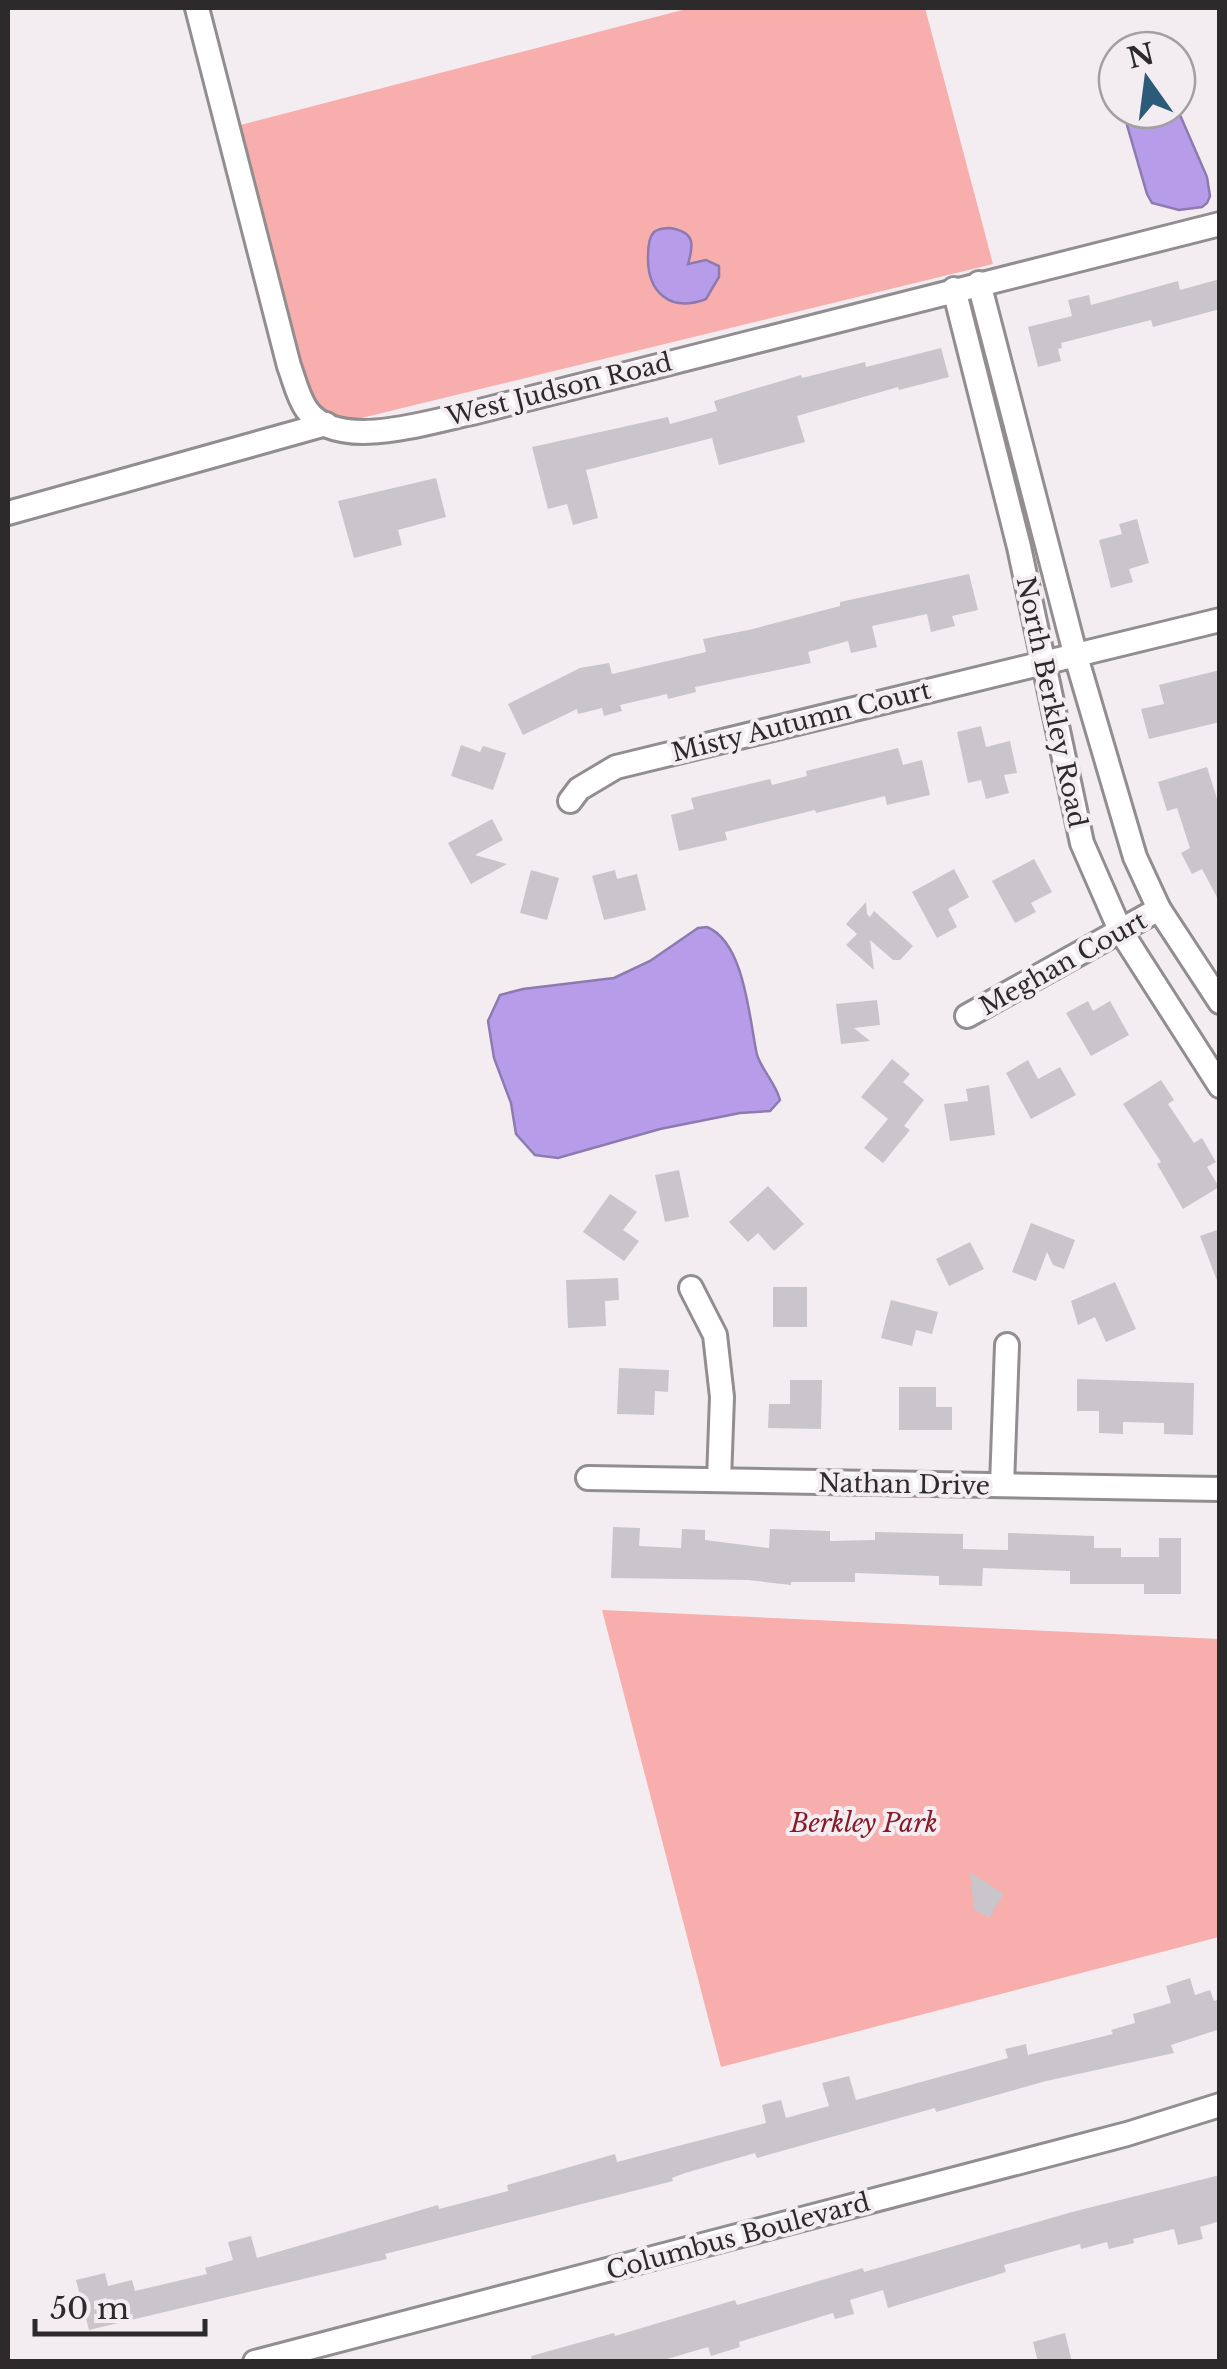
<svg xmlns="http://www.w3.org/2000/svg" width="1227" height="2369" font-family="'Libre Baskerville',serif">
	<rect width="100%" height="100%" fill="#f3edf1"/>
	<g fill="#f7aeac">
		<polygon points="690,8 925,8 993,264 341,423 312,404 229,128"/>
		<polygon points="602,1610 1219,1639 1219,1937 721,2067"/>
	</g>
	<g fill="#b79de9" stroke="#8d7ab0" stroke-width="2.5">
		<polygon points="1177,108 1207,177 1210,196 1207,203 1202,207 1179,210 1152,203 1147,194 1127,125 1131,114 1142,110"/>
		<path d="M670,228C695,232 694,244 688,264L706,260L719,266V277L706,299C670,313 647,292 648,256C648,249 649,237 654,232C658,229 665,228 670,228Z"/>
		<path d="M707,927C745,943 749,1018 757,1055C763,1072 775,1082 780,1100L770,1111L740,1113L660,1129L558,1158L535,1155L516,1134L511,1103L494,1058L488,1021L500,995L523,989L614,978L650,961L698,928Z"/>
	</g>
	<g fill="#c9c5ca">
		<polygon points="1220,279 1220,309 1153,327 1151,320 1061,343 1062,348 1058,349 1061,361 1038,367 1028,327 1072,316 1068,300 1089,295 1091,305 1178,281 1180,290"/>
		<polygon points="941,348 949,377 899,390 898,387 797,416 805,442 719,465 712,438 586,470 598,518 573,525 567,504 548,509 532,447 668,417 670,424 717,411 714,401 801,375 802,378 865,362 866,367"/>
		<polygon points="436,478 446,517 398,530 402,545 354,558 338,501"/>
		<polygon points="1137,519 1149,563 1129,569 1133,582 1111,588 1099,540 1122,534 1119,524"/>
		<polygon points="969,574 978,610 952,616 955,626 931,632 927,614 872,626 877,647 851,653 848,641 808,652 811,663 695,687 696,692 668,699 667,694 620,705 622,711 604,716 602,708 578,714 577,709 523,735 508,704 580,668 609,663 612,674 706,652 703,639 753,629 840,606 840,602"/>
		<polygon points="1220,670 1220,722 1149,739 1141,709 1164,704 1159,685"/>
		<polygon points="981,726 986,747 1010,741 1017,773 1004,775 1009,793 986,799 981,780 968,783 957,732"/>
		<polygon points="461,745 480,752 483,746 506,753 493,790 451,776"/>
		<polygon points="898,748 903,765 922,760 930,795 887,805 885,796 816,813 815,810 725,832 727,840 679,851 671,815 694,809 691,798 770,779 772,785 807,776 806,771"/>
		<polygon points="1207,767 1220,808 1220,903 1202,869 1192,874 1181,853 1190,848 1177,808 1167,811 1158,782"/>
		<polygon points="492,819 503,840 475,855 507,864 471,884 448,843"/>
		<polygon points="1034,859 1052,892 1031,903 1036,912 1015,923 992,881"/>
		<polygon points="954,869 969,897 948,909 957,927 937,938 912,892"/>
		<polygon points="531,870 559,878 547,920 520,913"/>
		<polygon points="615,870 617,879 637,874 646,910 604,920 592,876"/>
		<polygon points="866,902 867,914 870,917 874,911 913,946 900,960 893,960 870,940 874,970 846,945 857,934 846,924"/>
		<polygon points="877,1000 880,1025 854,1028 870,1041 841,1044 836,1004"/>
		<polygon points="1088,1001 1093,1011 1110,1001 1129,1035 1091,1056 1066,1013"/>
		<polygon points="892,1059 910,1074 903,1082 924,1100 904,1126 910,1130 883,1163 864,1148 888,1119 861,1097"/>
		<polygon points="1028,1060 1038,1079 1060,1067 1076,1095 1031,1119 1006,1073"/>
		<polygon points="1161,1080 1174,1100 1168,1104 1194,1143 1202,1138 1216,1162 1207,1167 1219,1187 1183,1209 1157,1164 1161,1162 1123,1104"/>
		<polygon points="989,1085 995,1135 950,1141 944,1104 968,1101 966,1089"/>
		<polygon points="679,1170 689,1217 665,1222 655,1175"/>
		<polygon points="768,1186 804,1224 774,1251 758,1233 748,1242 729,1222"/>
		<polygon points="610,1194 637,1212 623,1230 639,1241 624,1261 583,1232"/>
		<polygon points="1031,1223 1075,1240 1064,1269 1053,1265 1047,1252 1036,1281 1012,1272"/>
		<polygon points="1220,1229 1220,1283 1218,1283 1200,1236"/>
		<polygon points="970,1242 984,1269 949,1286 936,1259"/>
		<polygon points="618,1278 619,1300 605,1301 606,1326 568,1328 566,1280"/>
		<polygon points="1115,1282 1136,1329 1106,1342 1095,1317 1078,1325 1071,1301"/>
		<rect x="773" y="1287" width="34" height="40"/>
		<polygon points="891,1300 938,1312 932,1334 916,1330 912,1346 881,1338"/>
		<polygon points="619,1368 669,1370 668,1392 655,1391 654,1415 617,1414"/>
		<polygon points="1077,1379 1194,1383 1193,1435 1164,1434 1164,1423 1123,1422 1123,1434 1099,1433 1099,1411 1077,1411"/>
		<polygon points="790,1380 822,1380 821,1429 768,1428 769,1404 790,1404"/>
		<polygon points="899,1387 936,1387 936,1407 952,1407 952,1430 899,1430"/>
		<polygon points="613,1527 640,1528 639,1546 681,1548 682,1529 705,1530 705,1540 769,1548 770,1529 830,1531 830,1541 875,1540 875,1532 963,1534 963,1549 1008,1550 1008,1533 1094,1536 1094,1548 1121,1548 1121,1557 1159,1557 1159,1538 1181,1538 1181,1594 1144,1594 1144,1584 1070,1584 1070,1571 983,1568 982,1586 939,1585 939,1576 855,1573 855,1582 791,1582 791,1585 748,1580 611,1578"/>
		<polygon points="970,1872 1004,1894 989,1918 974,1909"/>
		<polygon points="1190,1978 1195,1995 1210,1990 1214,2001 1220,1999 1220,2029 1171,2045 1174,2053 1046,2081 936,2112 935,2108 757,2158 755,2153 685,2173 672,2178 673,2181 385,2254 387,2259 89,2330 76,2280 105,2273 108,2286 132,2280 135,2291 207,2274 205,2268 233,2260 228,2242 251,2236 257,2258 438,2205 439,2209 508,2191 507,2185 615,2154 617,2162 766,2123 762,2105 781,2100 786,2118 829,2106 822,2083 849,2076 856,2100 1008,2058 1005,2049 1026,2044 1028,2055 1113,2034 1111,2030 1135,2023 1133,2014 1171,2003 1166,1986"/>
		<polygon points="1220,2175 1220,2221 1200,2227 1203,2239 1178,2245 1174,2229 1133,2239 1134,2243 1109,2249 1107,2242 1081,2249 1080,2244 1004,2265 1006,2272 888,2308 883,2290 850,2300 854,2314 835,2319 833,2313 739,2342 740,2347 711,2356 708,2347 657,2362 532,2362 531,2356 614,2333 615,2336 735,2300 737,2305 863,2268 864,2272 1072,2212"/>
		<polygon points="1065,2333 1072,2362 1038,2362 1033,2342"/>
	</g>
	<g fill="none" stroke-linecap="round" stroke-linejoin="round">
		<g stroke="#928d90" stroke-width="28">
			<g id="minor">
				<path d="M197,8L289,366C294,379 298,398 307,410C338,453 429,421 472,413L1220,224"/>
				<polyline points="979,283 1075,653 1135,857 1159,909 1220,1002"/>
				<polyline points="954,289 1019,547 1082,843 1120,930 1220,1086"/>
				<polyline points="8,513 326,424"/>
				<polyline points="570,801 579,789 616,767 1220,620"/>
				<polyline points="967,1016 1159,909"/>
				<polyline points="691,1288 715,1335 722,1397 719,1480"/>
				<polyline points="588,1478 1220,1489"/>
				<polyline points="1002,1485 1007,1345"/>
				<polyline points="255,2362 1127,2134 1220,2105"/>
			</g>
		</g>
		<use href="#minor" stroke="#fff" stroke-width="22"/>
	</g>
	<g text-anchor="middle" stroke-width="8" stroke-linejoin="round" paint-order="stroke">
		<g font-size="25" fill="#2c2a2b" stroke="#f3edf1">
			<text transform="translate(559 389) rotate(-14)" y="9">West Judson Road</text>
			<text transform="translate(1052 702) rotate(78)" y="9">North Berkley Road</text>
			<text transform="translate(801 721) rotate(-14)" y="9">Misty Autumn Court</text>
			<text transform="translate(1063 963) rotate(-29)" y="9">Meghan Court</text>
			<text transform="translate(904 1484) rotate(1)" y="9">Nathan Drive</text>
			<text transform="translate(738 2236) rotate(-15)" y="9">Columbus Boulevard</text>
		</g>
		<g font-size="25" font-style="italic" fill="#861a27" stroke="#f3edf1">
			<text x="864" y="1832">Berkley Park</text>
		</g>
	</g>
	<rect width="1227" height="2369" fill="none" stroke="#2c2a2b" stroke-width="20"/>
	<g transform="translate(1147 80) rotate(346)"><circle r="48" fill="#f3edf1" stroke="#a39fa2" stroke-width="2.5"/>
	<path d="M0-8L18 38L0 25L-18 38Z" fill="#2b5b79"/>
	<text y="-15" font-size="28" font-weight="bold" text-anchor="middle" fill="#2c2a2b">N</text>
	</g>
	<path d="M35 2319v15h170v-15" fill="none" stroke="#2c2a2b" stroke-width="5"/>
	<text x="50" y="2319" font-size="30" fill="#2c2a2b" stroke="#f3edf1" stroke-width="8" paint-order="stroke">50 m</text>
</svg>
